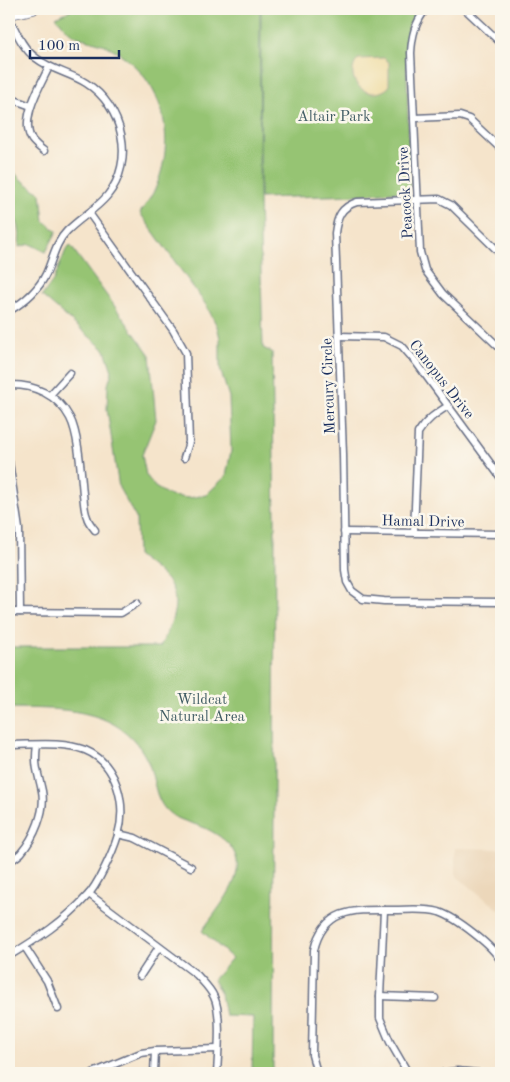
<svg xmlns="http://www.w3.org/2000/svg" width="510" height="1082" font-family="'Old Standard TT',serif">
	<rect width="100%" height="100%" fill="#fbf7ec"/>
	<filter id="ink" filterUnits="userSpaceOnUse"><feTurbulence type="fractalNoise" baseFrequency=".02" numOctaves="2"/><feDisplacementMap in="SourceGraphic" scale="10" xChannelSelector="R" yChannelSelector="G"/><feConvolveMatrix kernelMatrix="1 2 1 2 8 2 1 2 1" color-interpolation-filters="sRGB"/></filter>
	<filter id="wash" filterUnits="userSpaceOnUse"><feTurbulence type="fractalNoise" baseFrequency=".0096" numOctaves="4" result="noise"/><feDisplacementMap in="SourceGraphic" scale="20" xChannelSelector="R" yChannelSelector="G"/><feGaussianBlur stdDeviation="1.12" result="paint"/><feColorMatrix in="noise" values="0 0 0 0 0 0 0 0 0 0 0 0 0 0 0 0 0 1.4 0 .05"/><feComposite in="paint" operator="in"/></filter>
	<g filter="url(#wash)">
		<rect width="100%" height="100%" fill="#f5e4cb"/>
		<polygon fill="#ecd7ba" points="455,848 501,849 501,911 455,875"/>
		<g fill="#96c473" stroke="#587a68">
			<path d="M73,9H260L259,199L263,348L272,352L275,520L273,1073H252L253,1017L225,1016L221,994L213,980L232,958L202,931C228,894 265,857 205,828C193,823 176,820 167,811C154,798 155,778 148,762C122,706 62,709 9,708V647H160C170,627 184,601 167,580C159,571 146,563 137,555L136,518L119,488L107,409L108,385L112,371L105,350L42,296L54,279L66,250L70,245L150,355L156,420L142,455L146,475L155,487L170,496L189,498L206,495L226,476L231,451L229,397L220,369V338L217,326L206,305L140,213C145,205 152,196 156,187C178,133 162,78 111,48C99,41 82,40 72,34C66,30 61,22 56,17Z"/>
			<polygon points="261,9 418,9 409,25 406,44 410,188 406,191 356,195 260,198"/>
			<path d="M9,165L19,178L41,194L44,221L57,231L46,252L30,244L19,247C20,232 21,222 9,212Z"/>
		</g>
		<path fill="#eeda9e" stroke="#84847e" d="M384,58L389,62V87C369,105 341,79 358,59Z"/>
	</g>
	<g filter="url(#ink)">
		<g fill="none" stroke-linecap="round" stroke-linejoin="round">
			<g stroke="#676e84" stroke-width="9">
				<g id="street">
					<path d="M426,9C415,23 412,35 411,53L420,252L425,270L443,294L501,349"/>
					<polyline points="465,9 501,43"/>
					<path d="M9,17C16,31 22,48 36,58C51,70 70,73 86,83C123,106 136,161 107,196C95,210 80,218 67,231C55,243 53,259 46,274C38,291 24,302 9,311"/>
					<polyline points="9,98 31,106"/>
					<polyline points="414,118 460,116 469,119 501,149"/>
					<path d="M44,151C40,148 35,144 32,140C19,120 40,86 49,67"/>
					<polyline points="89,213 173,330 186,353 189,442 184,458"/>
					<path d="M501,254L451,205L439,199L357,202C341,207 337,217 335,233L343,454L345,570L347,582L352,591L363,599L384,601L501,602"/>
					<polyline points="339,336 384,337 402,346 416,362 501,478"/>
					<path d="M9,385C34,384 58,395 70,418C79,435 81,474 83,494C84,501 84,511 87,517C88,522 92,526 95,530"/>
					<polyline points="50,395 70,373"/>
					<polyline points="9,462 19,529 20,612"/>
					<polyline points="344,532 501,534"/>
					<path d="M414,532L418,433C426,420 435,414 448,406"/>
					<polyline points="9,612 121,613 137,603"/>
					<path d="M9,745C33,745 62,741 85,750C117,763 127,804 118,835C115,845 110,857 105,867C100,877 95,888 87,896C65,921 37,939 9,956"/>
					<polyline points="118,834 135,838 191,867"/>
					<path d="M9,862C13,859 18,856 21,853C34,838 46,811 42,791C38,772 34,766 37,745"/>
					<path d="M89,894L197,975C203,982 210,988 214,997C222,1013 218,1055 217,1073"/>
					<polyline points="384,910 380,996 380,1018 390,1042 408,1073"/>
					<polyline points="25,947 47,981 58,1009"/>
					<polyline points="140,976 159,947"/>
					<polyline points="380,996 435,998"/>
					<polyline points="93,1073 141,1053 155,1051 218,1049"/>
					<polyline points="154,1073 155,1051"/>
					<path d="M317,1073L312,1055L314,950C324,906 358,910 394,910C409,910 425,908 439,912C455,917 495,947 501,962"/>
					<polyline points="443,1073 457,1071 478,1073"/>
				</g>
			</g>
			<g stroke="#676e84" stroke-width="12">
				<polyline id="primary" points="9,14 33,9"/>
			</g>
			<use href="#street" stroke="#fff" stroke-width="6"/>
			<use href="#primary" stroke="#fff" stroke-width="10"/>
		</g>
	</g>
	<g text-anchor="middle" stroke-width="5" stroke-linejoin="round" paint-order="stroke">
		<g font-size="15" fill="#405c64" stroke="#fbf7ec">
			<text x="334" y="121">Altair Park</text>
			<text x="202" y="704">Wildcat<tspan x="202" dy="17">Natural Area</tspan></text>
		</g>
		<g font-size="15" fill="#1b2f5e" stroke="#fbf7ec">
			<text transform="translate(405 193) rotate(-93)" y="5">Peacock Drive</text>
			<text transform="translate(442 379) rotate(52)" y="5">Canopus Drive</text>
			<text transform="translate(328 386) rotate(-92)" y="5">Mercury Circle</text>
			<text transform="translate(423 521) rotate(1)" y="5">Hamal Drive</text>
		</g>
	</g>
	<rect width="510" height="1082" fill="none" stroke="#fbf7ec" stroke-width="30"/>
	<path d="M30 50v8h89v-8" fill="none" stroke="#1b2f5e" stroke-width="2.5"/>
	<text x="38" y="50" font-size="15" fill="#1b2f5e" stroke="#fbf7ec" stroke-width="4" paint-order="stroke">100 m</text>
</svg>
